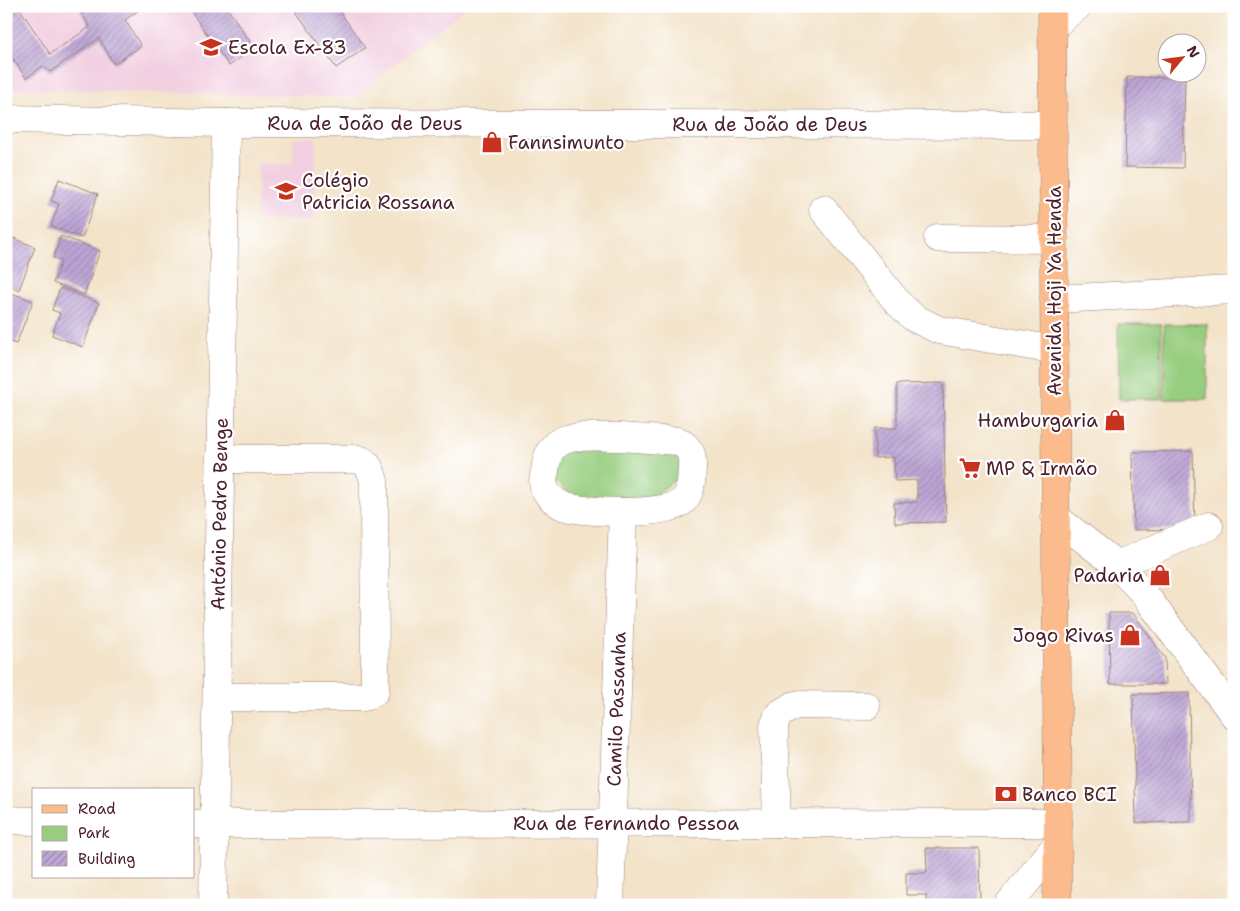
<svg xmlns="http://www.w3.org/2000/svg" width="1240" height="911" font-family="'Shantell Sans',sans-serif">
	<defs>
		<pattern id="building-hatch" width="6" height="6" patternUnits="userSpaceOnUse" patternTransform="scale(1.25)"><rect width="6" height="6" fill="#bda6d6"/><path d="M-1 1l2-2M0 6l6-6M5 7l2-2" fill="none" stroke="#9c87ae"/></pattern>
	</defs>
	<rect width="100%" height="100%" fill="#fff"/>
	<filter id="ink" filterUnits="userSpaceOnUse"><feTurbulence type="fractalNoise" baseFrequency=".02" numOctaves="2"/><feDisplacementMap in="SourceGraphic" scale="10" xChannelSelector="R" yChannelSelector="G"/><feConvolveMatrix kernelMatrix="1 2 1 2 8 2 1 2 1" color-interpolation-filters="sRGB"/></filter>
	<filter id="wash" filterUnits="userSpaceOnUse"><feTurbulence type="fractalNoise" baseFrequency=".0096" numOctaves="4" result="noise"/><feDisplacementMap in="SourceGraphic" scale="20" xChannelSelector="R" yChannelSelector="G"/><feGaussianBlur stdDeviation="1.12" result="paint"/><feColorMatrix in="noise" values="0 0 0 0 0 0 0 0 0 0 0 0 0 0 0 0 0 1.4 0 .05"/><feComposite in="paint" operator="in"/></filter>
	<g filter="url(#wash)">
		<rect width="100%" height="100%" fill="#f3e3c9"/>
		<g fill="#f2cfe1">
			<polygon points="6,6 467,6 355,97 6,89"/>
			<polygon points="293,138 316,138 314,221 256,219 258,163 293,164"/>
		</g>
		<g fill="#97cd7f" stroke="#707655">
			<polygon points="1118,324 1161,324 1162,399 1119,399"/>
			<rect x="1164" y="324" width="43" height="75"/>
			<polygon points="569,447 678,452 682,469 675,480 648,500 576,501 554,480 556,461"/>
		</g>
		<g id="blocks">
			<g fill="url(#building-hatch)">
				<polygon points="6,6 18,6 50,54 90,27 77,6 117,6 118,8 144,6 125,20 141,46 114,64 99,38 50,72 43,66 26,78 6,49"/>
				<polygon points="187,6 226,6 254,48 229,66"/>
				<polygon points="292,6 336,6 365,48 336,68"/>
				<polygon points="1127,77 1185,78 1183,168 1125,167"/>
				<polygon points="59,179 98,194 82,238 51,226 59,204 51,201"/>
				<polygon points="6,235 35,247 19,290 6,285"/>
				<polygon points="61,236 100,251 84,295 53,283 61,261 53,258"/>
				<polygon points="60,288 99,303 83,347 52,335 60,313 52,310"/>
				<polygon points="6,291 33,301 16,344 6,340"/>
				<polygon points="943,383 946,522 895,523 894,503 917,502 917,480 895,481 894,457 875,458 875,428 897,428 897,384"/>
				<polygon points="1193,451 1195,529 1134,530 1132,452"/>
				<polygon points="1109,613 1133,613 1165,658 1166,684 1110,684"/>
				<polygon points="1189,693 1191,822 1136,823 1133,694"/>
				<polygon points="926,848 979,848 980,905 926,905 926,895 906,895 906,873 927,873"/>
			</g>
		</g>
	</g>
	<g filter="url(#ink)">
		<use href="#blocks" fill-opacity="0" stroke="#9e817a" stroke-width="1"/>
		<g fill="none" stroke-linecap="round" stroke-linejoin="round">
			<g stroke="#9e817a" stroke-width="29">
				<g id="minor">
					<polyline points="1053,26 1078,6"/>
					<polyline points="6,119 226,123 1053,125"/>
					<polyline points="823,209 898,303 914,318 939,330 1055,350"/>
					<polyline points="938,238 1054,239"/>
					<polyline points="1054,299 1234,290"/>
					<path d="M620,437L678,441C691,448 693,455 692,469C691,480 692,492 683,501C668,516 581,514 561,505C552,500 544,492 543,482C543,479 544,474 545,471C547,456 550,443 567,439C580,435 605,437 620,437Z"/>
					<polyline points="1055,517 1117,565 1142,591 1234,715"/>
					<polyline points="1117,565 1209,526"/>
					<path d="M217,697H363L368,696L375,691L374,481C371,471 369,462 358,459H220"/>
					<polyline points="6,820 34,821"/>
					<polyline points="777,823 774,725 779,714 795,705 866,706"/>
					<polyline points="194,824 1058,823"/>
					<polyline points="213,905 226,123"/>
					<polyline points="610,905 623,512"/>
					<polyline points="1008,905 1058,843"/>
				</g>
			</g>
			<g stroke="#9e817a" stroke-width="29">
				<polyline id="major" points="1052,6 1058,823 1057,905"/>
			</g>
			<use href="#minor" stroke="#fff" stroke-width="28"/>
			<use href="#major" stroke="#fbbb8c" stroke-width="28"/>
		</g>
	</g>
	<defs>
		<g id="school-bare" transform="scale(1.725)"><path d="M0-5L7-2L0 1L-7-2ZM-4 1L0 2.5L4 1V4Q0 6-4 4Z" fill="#c8321e" stroke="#fff" stroke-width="2.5" paint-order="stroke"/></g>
		<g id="shop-bare" transform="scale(1.725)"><path d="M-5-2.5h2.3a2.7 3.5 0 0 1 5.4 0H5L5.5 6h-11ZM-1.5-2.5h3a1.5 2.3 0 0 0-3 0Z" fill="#c8321e" stroke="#fff" stroke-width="2.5" paint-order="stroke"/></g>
		<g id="university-bare" transform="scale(1.725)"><path d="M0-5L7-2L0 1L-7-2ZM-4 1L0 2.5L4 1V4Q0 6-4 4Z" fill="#c8321e" stroke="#fff" stroke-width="2.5" paint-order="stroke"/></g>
		<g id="supermarket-bare" transform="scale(1.725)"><path d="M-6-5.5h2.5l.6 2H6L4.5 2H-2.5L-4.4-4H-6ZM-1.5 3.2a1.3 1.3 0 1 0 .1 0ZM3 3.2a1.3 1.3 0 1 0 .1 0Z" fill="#c8321e" stroke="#fff" stroke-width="2.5" paint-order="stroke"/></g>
		<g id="bank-bare" transform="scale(1.725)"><path d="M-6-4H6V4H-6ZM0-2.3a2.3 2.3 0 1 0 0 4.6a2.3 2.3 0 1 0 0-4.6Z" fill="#c8321e" stroke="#fff" stroke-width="2.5" paint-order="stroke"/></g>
	</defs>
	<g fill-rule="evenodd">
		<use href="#school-bare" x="211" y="47"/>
		<use href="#shop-bare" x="492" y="142"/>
		<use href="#university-bare" x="286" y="191"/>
		<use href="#shop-bare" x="1115" y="420"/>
		<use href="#supermarket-bare" x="970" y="468"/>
		<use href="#shop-bare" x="1160" y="575"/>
		<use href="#shop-bare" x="1130" y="635"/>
		<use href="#bank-bare" x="1006" y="794"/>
	</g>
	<g text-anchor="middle" stroke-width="4.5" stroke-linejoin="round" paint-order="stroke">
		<g font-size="19" fill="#4a1f2b" stroke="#fff" text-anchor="start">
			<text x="228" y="54">Escola Ex-83</text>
			<text x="508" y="149">Fannsimunto</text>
			<text x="302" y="187">Colégio<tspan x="302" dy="22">Patricia Rossana</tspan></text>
			<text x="1098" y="427" text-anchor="end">Hamburgaria</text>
			<text x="986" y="475">MP &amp; Irmão</text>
			<text x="1144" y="582" text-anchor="end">Padaria</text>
			<text x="1114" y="642" text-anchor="end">Jogo Rivas</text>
			<text x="1022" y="801">Banco BCI</text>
		</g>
		<g font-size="19" fill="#4a1f2b" stroke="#fff">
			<text x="365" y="130">Rua de João de Deus</text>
			<text x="770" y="131">Rua de João de Deus</text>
			<text transform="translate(1054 291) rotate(-90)" y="7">Avenida Hoji Ya Henda</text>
			<text transform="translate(219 514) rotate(-89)" y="7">António Pedro Benge</text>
			<text transform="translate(616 709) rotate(-88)" y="7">Camilo Passanha</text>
			<text x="626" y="830">Rua de Fernando Pessoa</text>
		</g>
	</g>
	<rect width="1240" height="911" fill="none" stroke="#fff" stroke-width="25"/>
	<rect x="32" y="788" width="162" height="90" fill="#ffffff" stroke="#b7a5aa"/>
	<rect x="42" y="805" width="25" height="8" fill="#fbbb8c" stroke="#b7a5aa"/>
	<text x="78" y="814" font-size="15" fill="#4a1f2b">Road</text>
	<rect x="42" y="826" width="25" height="15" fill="#97cd7f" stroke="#b7a5aa"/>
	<text x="78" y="838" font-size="15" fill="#4a1f2b">Park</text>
	<rect x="42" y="851" width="25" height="15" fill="url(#building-hatch)" stroke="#b7a5aa"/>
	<text x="78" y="864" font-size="15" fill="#4a1f2b">Building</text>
	<g transform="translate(1182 58) rotate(61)"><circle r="24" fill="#ffffff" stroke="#b7a5aa"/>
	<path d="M0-4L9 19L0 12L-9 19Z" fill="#c8321e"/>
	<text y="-8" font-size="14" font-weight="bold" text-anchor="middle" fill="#4a1f2b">N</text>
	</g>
</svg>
